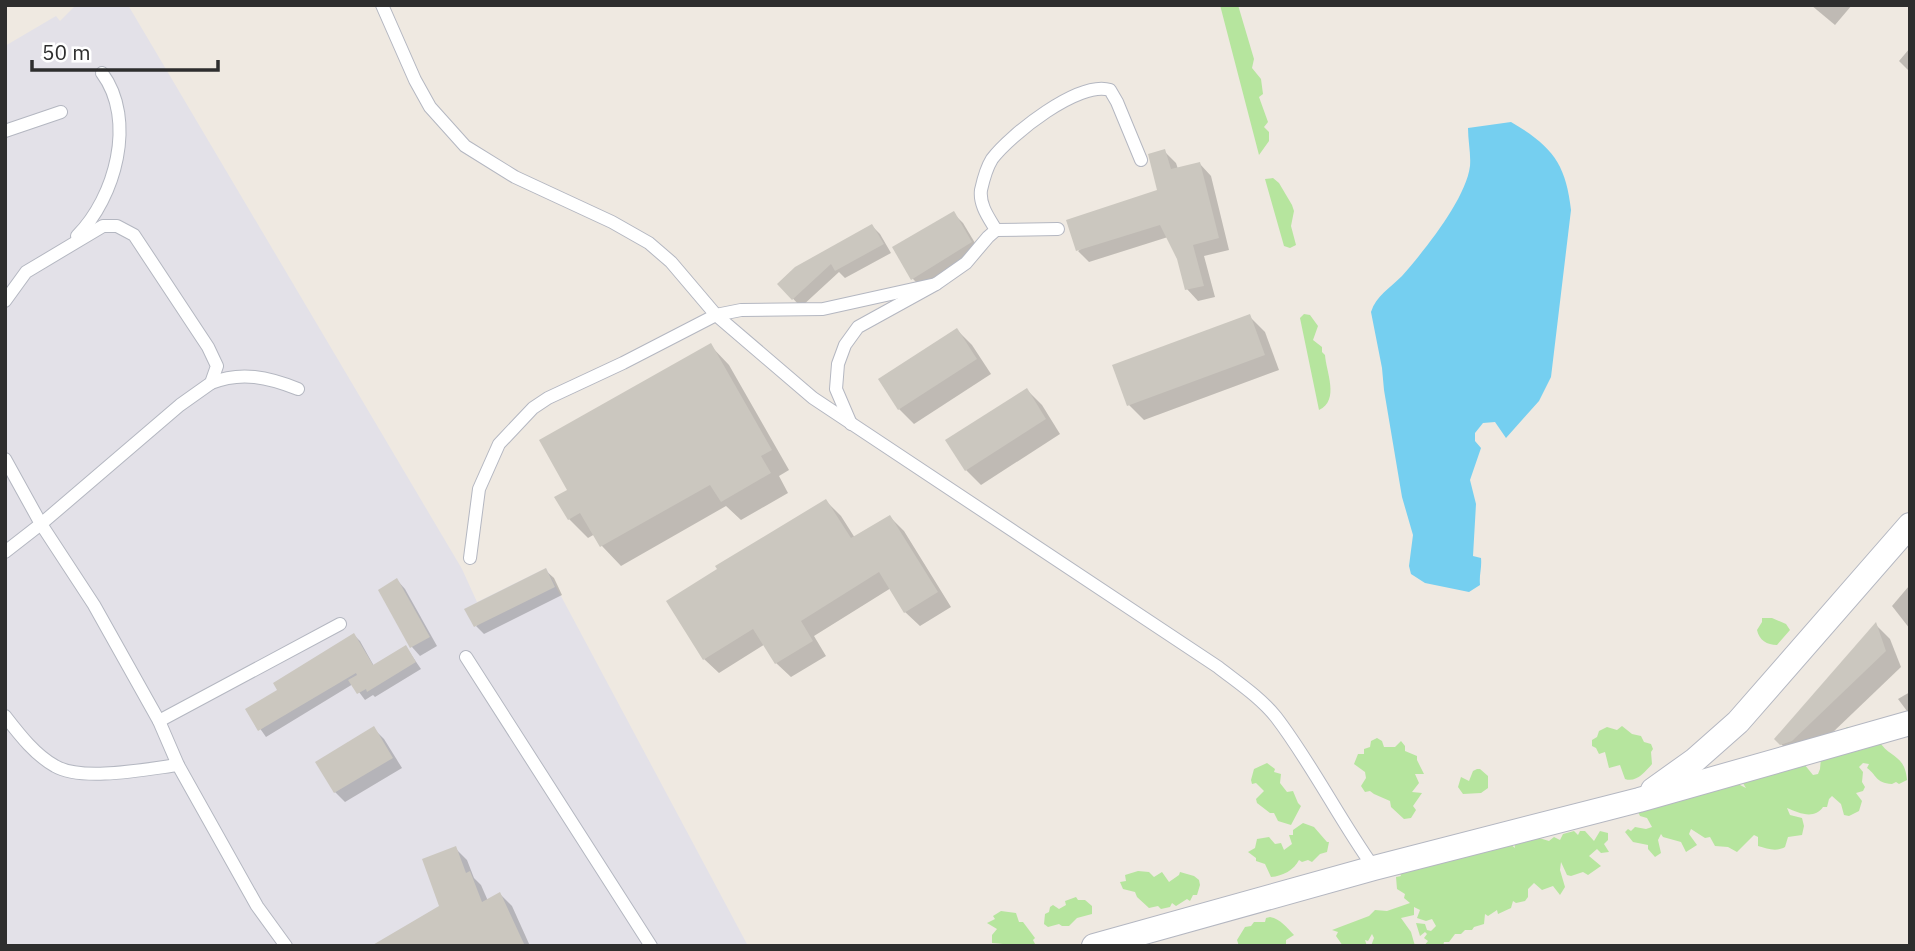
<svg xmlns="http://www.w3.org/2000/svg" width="1915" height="951" font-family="'IBM Plex Sans',sans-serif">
	<rect width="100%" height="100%" fill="#efe9e1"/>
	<polygon fill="#e3e1e8" points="76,5 128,5 462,569 477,602 546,568 748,946 7,946 5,46 56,16 60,21"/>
	<g fill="#b6e59e">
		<polygon points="1220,5 1238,5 1254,59 1252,68 1261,79 1263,94 1259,97 1268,122 1264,127 1269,132 1269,141 1259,155"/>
		<polygon points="1273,178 1279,183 1292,205 1294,211 1291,226 1296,245 1290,248 1284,246 1265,179"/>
		<path d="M1304,314L1310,315L1318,326L1313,340L1322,347V352L1325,355C1326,372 1340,400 1319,410L1300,318Z"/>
		<path d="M1762,618H1772L1786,624L1790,630L1777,645C1767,645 1759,640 1757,630L1762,622Z"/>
		<path d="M1622,726L1632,734L1641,736L1644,742L1651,744L1653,749L1651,752L1652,764C1645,772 1636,783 1625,779L1620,765L1609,768L1605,752L1599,754L1596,748L1592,746V740L1597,737L1599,731L1607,727L1617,730Z"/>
		<path d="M1847,727L1879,741C1889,758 1905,754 1907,780L1899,784L1896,782L1892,784C1875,783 1877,775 1867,768L1869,764L1863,763L1859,767L1863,772L1862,782L1865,787L1863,791L1856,793L1862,801L1859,811L1849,816L1844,815L1841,804L1832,796L1829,799L1827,807H1823C1814,820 1799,813 1787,808L1790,815L1802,818L1804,826L1802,835L1788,837L1785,847C1776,852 1768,849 1758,846V837L1754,835L1737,852L1728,847L1715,846L1710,837L1705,838L1691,829L1689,834L1697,845L1686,852L1681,842L1663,837L1661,834L1658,840L1661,853L1655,857L1648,849V845L1633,842L1625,832L1628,829L1631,831L1635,827L1646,829L1652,827L1647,818L1640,816L1638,812L1739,781L1740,785L1746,788L1739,777L1795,765L1799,768L1804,764L1813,775L1818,774L1820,769L1821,758Z"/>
		<polygon points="1377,738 1382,741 1384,747 1395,747 1401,741 1405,746 1405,751 1417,756 1417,760 1424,774 1415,774 1419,783 1412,792 1422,793 1413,806 1416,810 1411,818 1404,819 1391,807 1390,801 1374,794 1370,791 1365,792 1361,786 1366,778 1365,772 1354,764 1358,754 1364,754 1364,749 1370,747 1371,741"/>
		<polygon points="1267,763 1275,769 1274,772 1281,774 1280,783 1287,792 1293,791 1298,803 1301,806 1291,825 1278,821 1274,813 1270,813 1257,803 1256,799 1264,791 1256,783 1252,784 1251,780 1254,769"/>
		<polygon points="1477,769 1480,769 1488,776 1488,788 1481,793 1463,794 1458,787 1461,777 1469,781 1473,771"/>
		<path d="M1303,823L1314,827L1327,842H1329L1327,852L1320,854L1312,862L1308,860L1302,862L1299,860C1294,870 1283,876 1271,877L1265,864L1256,861V858L1248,852L1255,848L1257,839L1269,837L1275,844L1281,843L1284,850L1292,844L1289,835H1293V830Z"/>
		<polygon points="1574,831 1578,835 1580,831 1585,831 1594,841 1600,831 1608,833 1608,840 1604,844 1609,852 1601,853 1597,849 1589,856 1601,866 1588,875 1583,872 1571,876 1567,875 1561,862 1560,870 1565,887 1560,895 1553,886 1542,890 1534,883 1528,889 1528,897 1525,901 1516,903 1513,901 1511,908 1498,914 1497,910 1488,916 1485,914 1484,924 1474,927 1472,930 1465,930 1461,934 1455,934 1449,942 1444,942 1443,946 1424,946 1428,941 1424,938 1427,934 1425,932 1420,936 1416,923 1425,924 1427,930 1431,931 1436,926 1432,919 1426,921 1417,918 1420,910 1414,907 1414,915 1401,918 1411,932 1415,946 1371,946 1374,938 1372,934 1368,941 1365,940 1367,946 1343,946 1336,936 1338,932 1332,930 1369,916 1375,910 1387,911 1410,903 1404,898 1405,894 1397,889 1396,877 1401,876 1399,871 1510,844 1515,848 1514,841 1539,838 1549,841 1554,837 1560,840 1563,834"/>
		<polygon points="1138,871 1149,872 1154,877 1162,872 1169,882 1179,875 1180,872 1194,876 1199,880 1200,885 1197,895 1193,895 1190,901 1187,899 1176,906 1172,903 1170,907 1161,909 1158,906 1149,908 1137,897 1135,892 1123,889 1120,882 1126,881 1125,875"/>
		<polygon points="1076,897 1078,900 1085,900 1092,906 1092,914 1077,918 1069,926 1062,926 1059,924 1048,927 1044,924 1045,914 1049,912 1050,907 1053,905 1059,909 1066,905 1065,901"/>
		<path d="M1001,911L1016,913L1019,922H1023L1035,938L1033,940L1035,944L1033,946C1018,946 1006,944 992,943V935L997,929L987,923L995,919L993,916Z"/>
		<path d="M1270,917C1281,919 1287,928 1294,935L1286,940V946H1239L1237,940L1245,927L1251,926L1254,922H1265L1266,918Z"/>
	</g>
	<path fill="#75cff0" d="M1511,122C1552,146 1566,164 1571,210L1551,377L1539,401L1506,438L1495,422L1483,423L1475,433V441L1481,448L1470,480L1476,504L1473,556L1481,558C1482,568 1479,575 1480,585L1469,592L1425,583L1411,574L1409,566L1413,535L1402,497L1384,390L1382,368L1371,312C1376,296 1390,288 1402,276C1424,251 1466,199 1470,166C1471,154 1468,141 1468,128Z"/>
	<g fill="#0003">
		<polygon points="1811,5 1852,5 1835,25"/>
		<polygon points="1910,48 1910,72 1899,61"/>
		<polygon points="1164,151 1176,163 1178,169 1200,164 1211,176 1229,250 1204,256 1215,297 1198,301 1187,289 1178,259 1168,237 1089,262 1078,251 1159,192"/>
		<polygon points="953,213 963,223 981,253 923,289 913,279 894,248"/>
		<polygon points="872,226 880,234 891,253 845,278 839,272 801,307 779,284"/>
		<polygon points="1249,316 1265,332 1279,370 1144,420 1129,405"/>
		<polygon points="957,330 972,345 991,374 914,424 899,409"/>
		<polygon points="710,345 729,365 789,470 779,476 788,493 741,520 726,506 621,566 602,546 595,534 588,538 569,519 569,491"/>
		<polygon points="1027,390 1042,405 1060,434 981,485 966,470"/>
		<polygon points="826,501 841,516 855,538 890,517 904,531 951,607 920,626 905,612 891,588 814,636 826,656 791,677 776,663 765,644 719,673 704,659"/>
		<polygon points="545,570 554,578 562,595 484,634 476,626"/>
		<polygon points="397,580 405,589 437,646 420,656 412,647"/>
		<polygon points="1909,586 1910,587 1910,629 1892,606"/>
		<polygon points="1876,625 1890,639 1901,667 1808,756 1796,759 1776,739"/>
		<polygon points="354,635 360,641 374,666 406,647 421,669 375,697 373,695 365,700 353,684 266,737 247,710 279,691"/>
		<polygon points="1910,692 1910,715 1898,699"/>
		<polygon points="374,729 384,739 402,768 345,802 335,792 318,763"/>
		<polygon points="455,848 467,860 474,878 481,885 488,901 500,894 512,906 530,946 374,946 442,907"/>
	</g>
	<g fill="#cbc7bf">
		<polygon points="1165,149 1171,169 1200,162 1219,238 1193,245 1204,286 1185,290 1177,259 1160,225 1076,251 1066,220 1157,190 1148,154"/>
		<polygon points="954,211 972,242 911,280 892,247"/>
		<polygon points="872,224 884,244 835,271 831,264 792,300 777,284 795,267"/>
		<polygon points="1250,314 1265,355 1127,406 1112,365"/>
		<polygon points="957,328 977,359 898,410 878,379"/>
		<polygon points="711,343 772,450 761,456 771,473 721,502 710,485 600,547 580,513 568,520 554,497 567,490 539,440"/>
		<polygon points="1027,388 1046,419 965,471 945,440"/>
		<polygon points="826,499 851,538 890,515 938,592 904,613 879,572 801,621 813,641 775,664 753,629 703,660 666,601 717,569 715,566"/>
		<polygon points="546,568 555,587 474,627 464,609"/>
		<polygon points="397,578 430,637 410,648 378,590"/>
		<polygon points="1876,622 1886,651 1792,741 1780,745 1774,739"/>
		<polygon points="354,633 373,665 406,645 416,662 367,692 366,689 357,694 348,680 357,675 356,673 258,731 245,709 277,690 273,683"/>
		<polygon points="374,726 393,758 334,793 315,762"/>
		<polygon points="456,846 466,873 470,871 482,902 500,892 525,946 371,946 439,906 422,859"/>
	</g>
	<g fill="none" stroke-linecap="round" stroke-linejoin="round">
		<g stroke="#b4b7c1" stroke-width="14">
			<g id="lane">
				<path d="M382,5L415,80L430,107L465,146L515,177L612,222L649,243L671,262L716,315L813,398L1218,667C1237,682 1260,697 1276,717C1312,764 1339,819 1374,868"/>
				<polyline points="5,131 61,112"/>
				<path d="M996,230C989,218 979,205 981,190C983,181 987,167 992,159C1010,135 1079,80 1110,90L1117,102L1141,160"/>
				<path d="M77,236C115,198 137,120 102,73"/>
				<polyline points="5,301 26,272 103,226 117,226 134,235 208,347 217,366 211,383 180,405 41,524 5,552"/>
				<path d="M211,383C241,371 268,377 298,389"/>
				<polyline points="851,424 836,389 838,364 845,345 858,327 936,284 966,263 988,237 996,230 1058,229"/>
				<polyline points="5,459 41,524 94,605 159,721 178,765 257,906 286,946"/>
				<polyline points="470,558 479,489 499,444 533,408 548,398 623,363 716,315 741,310 823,309 936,284"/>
				<polyline points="466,657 651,946"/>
				<path d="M5,716C19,734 35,755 55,766C82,782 147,769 178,765"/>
				<polyline points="159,721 340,624"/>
			</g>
		</g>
		<g stroke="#b4b7c1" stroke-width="26">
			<g id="street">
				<polyline points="1653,790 1695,760 1738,722 1910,525"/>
				<polyline points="1094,946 1374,868 1639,800 1910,723"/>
			</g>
		</g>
		<use href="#lane" stroke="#fff" stroke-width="12"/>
		<use href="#street" stroke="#fff" stroke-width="24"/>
	</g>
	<rect width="1915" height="951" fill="none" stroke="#2e2e2e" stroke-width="14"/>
	<path d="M32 60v10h186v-10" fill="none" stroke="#2e2e2e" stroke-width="3.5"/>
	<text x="42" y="60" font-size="21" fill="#2e2e2e" stroke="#ffffff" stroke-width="5" paint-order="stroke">50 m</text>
</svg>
